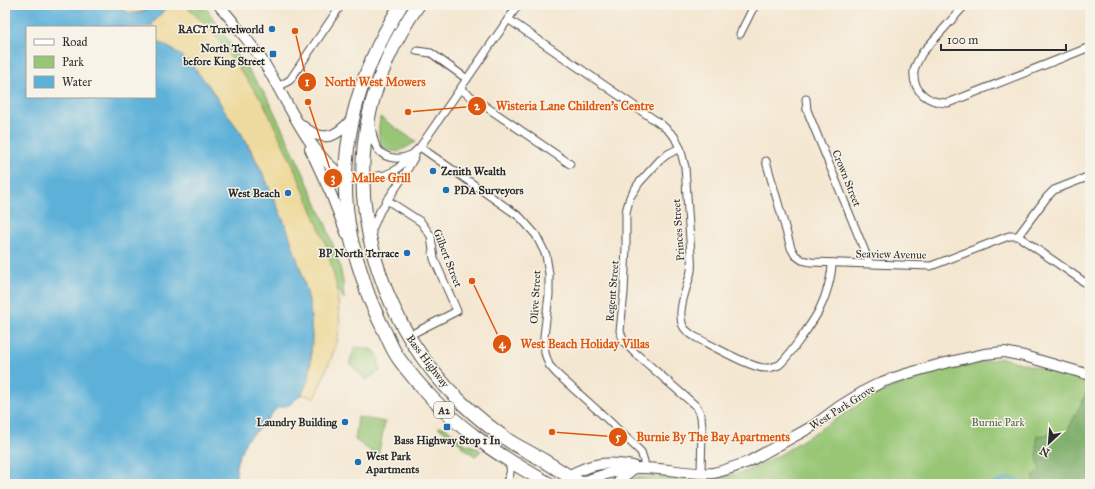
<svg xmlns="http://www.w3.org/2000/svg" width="1095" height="489" font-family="'IM FELL Great Primer',serif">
	<rect width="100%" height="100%" fill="#f7f3e8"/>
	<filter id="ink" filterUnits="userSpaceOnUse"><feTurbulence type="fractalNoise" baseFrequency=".025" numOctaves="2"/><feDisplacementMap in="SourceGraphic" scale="8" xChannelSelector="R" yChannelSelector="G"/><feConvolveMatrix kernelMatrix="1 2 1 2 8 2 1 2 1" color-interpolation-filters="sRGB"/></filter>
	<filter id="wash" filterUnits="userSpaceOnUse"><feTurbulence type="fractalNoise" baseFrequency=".012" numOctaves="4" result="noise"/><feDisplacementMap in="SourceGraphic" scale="16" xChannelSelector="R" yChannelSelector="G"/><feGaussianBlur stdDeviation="0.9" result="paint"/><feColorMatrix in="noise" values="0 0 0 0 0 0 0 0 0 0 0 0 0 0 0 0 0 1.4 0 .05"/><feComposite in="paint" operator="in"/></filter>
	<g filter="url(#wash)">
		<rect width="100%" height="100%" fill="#f4e7d1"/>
		<g fill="#97c675" stroke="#617850">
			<polygon points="187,5 204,5 268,99 302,170 326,225 340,266 343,282 344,299 337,288 326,245 296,172 263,102 211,30 189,9"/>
			<path d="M380,117L416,142L398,152C395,151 391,151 388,150C375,144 379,128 380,117Z"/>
			<path d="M355,347C377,349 378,349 380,371L366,380L349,363Z"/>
			<polygon points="1003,358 1090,382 1090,484 623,484 630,479 640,477 719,477 745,472 781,454 869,398 934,370"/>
			<polygon points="358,417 385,422 378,456 355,440"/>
			<polygon points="438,427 445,427 465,444 475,447 481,451 475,456 462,447 462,445"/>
		</g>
		<polygon fill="#79ab66" stroke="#526b48" points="1090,386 1090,484 1032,484 1034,475 1040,471 1037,456 1037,436 1067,432"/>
		<g fill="#eeda9e" stroke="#8c8264">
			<path d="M119,5H155C147,11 132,17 123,10C122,9 120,7 119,5Z"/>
			<path d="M168,5H187L189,9L211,30L263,102L296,172L326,245L337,288L340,326L336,346L321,383L314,398L302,394L309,378L311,362L312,337L310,305L302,274L287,229L265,178L253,153L241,133L227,114L209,86L190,63L175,51L160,43L155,41V27H150C155,19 163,13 168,5Z"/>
		</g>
		<path fill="#5db1d9" stroke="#446e82" d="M5,5H119C126,14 134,15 144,11C148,10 152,6 155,5C159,4 165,5 168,5C163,13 155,19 150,27H27V97H155V41L160,43L175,51L190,63L209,86L227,114L241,133L265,178L287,229L302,274L310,305L312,337L309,378L302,394L289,405L277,408L257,431L251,435L246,441L237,461L236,472L237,484H5Z"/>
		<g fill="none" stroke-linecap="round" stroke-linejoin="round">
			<polyline stroke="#5db1d9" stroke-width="2.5" points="992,484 1010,478 1028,484"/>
		</g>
	</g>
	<g filter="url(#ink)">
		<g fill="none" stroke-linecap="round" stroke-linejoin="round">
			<g stroke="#494744" stroke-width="9">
				<g id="street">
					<path d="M965,5L922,53C919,59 915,65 914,71C912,92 929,103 948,103L1090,47"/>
					<path d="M508,19L662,125L674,136L680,148L685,167L691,255C691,261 692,266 691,271C688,286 676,311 683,326C686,332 692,335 697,338C711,345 754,370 767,368C770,368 776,366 779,365C787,359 816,318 820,308C826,296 832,276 832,263"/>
					<polyline points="740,34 752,10 756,5"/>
					<polyline points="417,51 431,53 467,79"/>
					<polyline points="278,87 290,80 341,5"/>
					<polyline points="460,89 570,164"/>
					<polyline points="806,99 807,110 870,264"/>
					<path d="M371,125C372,131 373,138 375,144C381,159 398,161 411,155"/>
					<polyline points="420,147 520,217 536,235 546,255 549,274 549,295 544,336 545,353 549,365 557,374 606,418 641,452 644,461 644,468"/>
					<polyline points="680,148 668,154 660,160 639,183 630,197 626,212 626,246 624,293 620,331 624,342 634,352 697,407 701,416 702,428 701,473"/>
					<polyline points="766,161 791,248 795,255 802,260 811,262 931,266 1009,236 1018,236 1090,286"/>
					<polyline points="363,178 385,175 396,170 420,147 518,5"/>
					<polyline points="387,200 421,222 431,236 434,259 457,311 408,336"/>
					<polyline points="371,232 380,211 403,177 415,156"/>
					<polyline points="1018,236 1047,197 1054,190 1090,176"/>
					<path d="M505,484C511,476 512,469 508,460"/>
				</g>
			</g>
			<g stroke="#494744" stroke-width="12">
				<g id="secondary">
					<path d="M219,5C224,12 231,18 236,26C245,37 254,48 262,60C288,100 305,150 345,178"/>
					<path d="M300,124C321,143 335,139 352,119"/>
					<polyline points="310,149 331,194 347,235"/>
					<path d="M568,476C592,463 606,461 633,466"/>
					<path d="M580,483C599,476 619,469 639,468C663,467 688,475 713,473C724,471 737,466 748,462L813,426L840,406L866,390L882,382L906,374L941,364L984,354L1004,352L1024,356L1090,375"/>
					<polyline points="617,484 623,477 633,469"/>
				</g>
			</g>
			<g stroke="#494744" stroke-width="15">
				<g id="highway">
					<path d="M401,5C358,73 335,152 350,233C353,250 359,266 364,282C369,300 377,316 385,332C389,341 393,351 399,359C418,385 447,416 473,435C497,454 523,469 549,484"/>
					<path d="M418,5C395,38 378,75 369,115C347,218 386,330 461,402C477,417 495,432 514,444C525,450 536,456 548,463C559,470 570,477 581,484"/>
				</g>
			</g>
			<use href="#street" stroke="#fff" stroke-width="7"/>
			<use href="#secondary" stroke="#fff" stroke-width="10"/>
			<use href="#highway" stroke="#fff" stroke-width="13"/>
		</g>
	</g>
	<g fill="#1f6fb2" stroke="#f7f3e8" stroke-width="1.5">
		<circle cx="272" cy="29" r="4"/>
		<rect x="269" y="50" width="8" height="8" rx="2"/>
		<circle cx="433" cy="171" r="4"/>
		<circle cx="446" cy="190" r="4"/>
		<circle cx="288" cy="193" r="4"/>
		<circle cx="407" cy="253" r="4"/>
		<circle cx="345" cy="422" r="4"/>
		<rect x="443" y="423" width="8" height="8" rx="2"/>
		<circle cx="358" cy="462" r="4"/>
	</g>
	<g text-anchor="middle" stroke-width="3" stroke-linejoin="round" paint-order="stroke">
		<rect fill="#f7f3e8" stroke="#686764" stroke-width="1" x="434" y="402" width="20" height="16" rx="3"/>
		<g font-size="10" font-weight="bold" fill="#2b2b2b">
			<text x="444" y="414">A2</text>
		</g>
		<g font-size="11" font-weight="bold" fill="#2b2b2b" stroke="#f7f3e8" text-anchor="end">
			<text x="264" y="33">RACT Travelworld</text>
			<text x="265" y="52">North Terrace<tspan x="265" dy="13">before King Street</tspan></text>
			<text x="441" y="175" text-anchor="start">Zenith Wealth</text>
			<text x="454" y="194" text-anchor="start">PDA Surveyors</text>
			<text x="280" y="197">West Beach</text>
			<text x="399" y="257">BP North Terrace</text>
			<text x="337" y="426">Laundry Building</text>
			<text x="447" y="444" text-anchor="middle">Bass Highway Stop 1 In</text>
			<text x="366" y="460" text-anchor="start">West Park<tspan x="366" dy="13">Apartments</tspan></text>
		</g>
		<g font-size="11" fill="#2b2b2b" stroke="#f7f3e8">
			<text transform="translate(847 178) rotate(68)" y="4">Crown Street</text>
			<text transform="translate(678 230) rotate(-94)" y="4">Princes Street</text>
			<text transform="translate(891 254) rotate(1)" y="4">Seaview Avenue</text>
			<text transform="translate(448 258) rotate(69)" y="4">Gilbert Street</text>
			<text transform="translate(612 291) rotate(-85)" y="4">Regent Street</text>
			<text transform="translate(535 297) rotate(-87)" y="4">Olive Street</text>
			<text transform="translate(428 361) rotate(53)" y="4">Bass Highway</text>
			<text transform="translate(842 407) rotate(-32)" y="4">West Park Grove</text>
		</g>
		<g font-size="11" fill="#4b5a41" stroke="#f7f3e8">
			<text x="998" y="426">Burnie Park</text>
		</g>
	</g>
	<path fill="none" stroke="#df570e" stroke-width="1.5" d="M295 31L307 82M408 112L477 106M308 102L333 178M472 281L502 344M552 432L618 437"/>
	<g fill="#df570e" stroke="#f7f3e8" stroke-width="1.5">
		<circle cx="295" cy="31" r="4"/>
		<circle cx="408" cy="112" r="4"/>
		<circle cx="308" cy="102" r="4"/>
		<circle cx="472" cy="281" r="4"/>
		<circle cx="552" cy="432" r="4"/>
		<circle cx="307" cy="82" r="10"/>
		<circle cx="477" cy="106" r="10"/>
		<circle cx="333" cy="178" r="10"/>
		<circle cx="502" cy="344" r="10"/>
		<circle cx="618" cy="437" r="10"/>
	</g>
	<g font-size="12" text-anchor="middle" font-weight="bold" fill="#fff">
		<text x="307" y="86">1</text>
		<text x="477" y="110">2</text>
		<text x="333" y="182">3</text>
		<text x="502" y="348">4</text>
		<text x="618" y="441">5</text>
	</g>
	<g font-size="12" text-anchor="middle" font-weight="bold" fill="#df570e" stroke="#f7f3e8" stroke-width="3" stroke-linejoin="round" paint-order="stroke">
		<text x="375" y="86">North West Mowers</text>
		<text x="575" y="110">Wisteria Lane Children's Centre</text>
		<text x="381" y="182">Mallee Grill</text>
		<text x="585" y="348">West Beach Holiday Villas</text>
		<text x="713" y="441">Burnie By The Bay Apartments</text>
	</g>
	<rect width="1095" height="489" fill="none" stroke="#f7f3e8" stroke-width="20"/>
	<rect x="26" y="26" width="130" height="72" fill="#f7f3e8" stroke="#a5a39c"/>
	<rect x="34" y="39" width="20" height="6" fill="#ffffff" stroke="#a5a39c"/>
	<text x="62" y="46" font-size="12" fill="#2b2b2b">Road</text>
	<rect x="34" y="56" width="20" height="12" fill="#97c675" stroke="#a5a39c"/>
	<text x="62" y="66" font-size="12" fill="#2b2b2b">Park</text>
	<rect x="34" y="76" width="20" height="12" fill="#5db1d9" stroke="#a5a39c"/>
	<text x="62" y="86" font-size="12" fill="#2b2b2b">Water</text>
	<g transform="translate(1049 443) rotate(206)" stroke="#f7f3e8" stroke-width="3" paint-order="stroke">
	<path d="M0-3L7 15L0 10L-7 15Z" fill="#2b2b2b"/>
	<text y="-6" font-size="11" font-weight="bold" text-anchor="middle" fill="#2b2b2b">N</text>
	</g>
	<path d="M941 44v6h125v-6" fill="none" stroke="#2b2b2b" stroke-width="2"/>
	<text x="947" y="44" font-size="12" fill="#2b2b2b" stroke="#f7f3e8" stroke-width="3" paint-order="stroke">100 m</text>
</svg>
